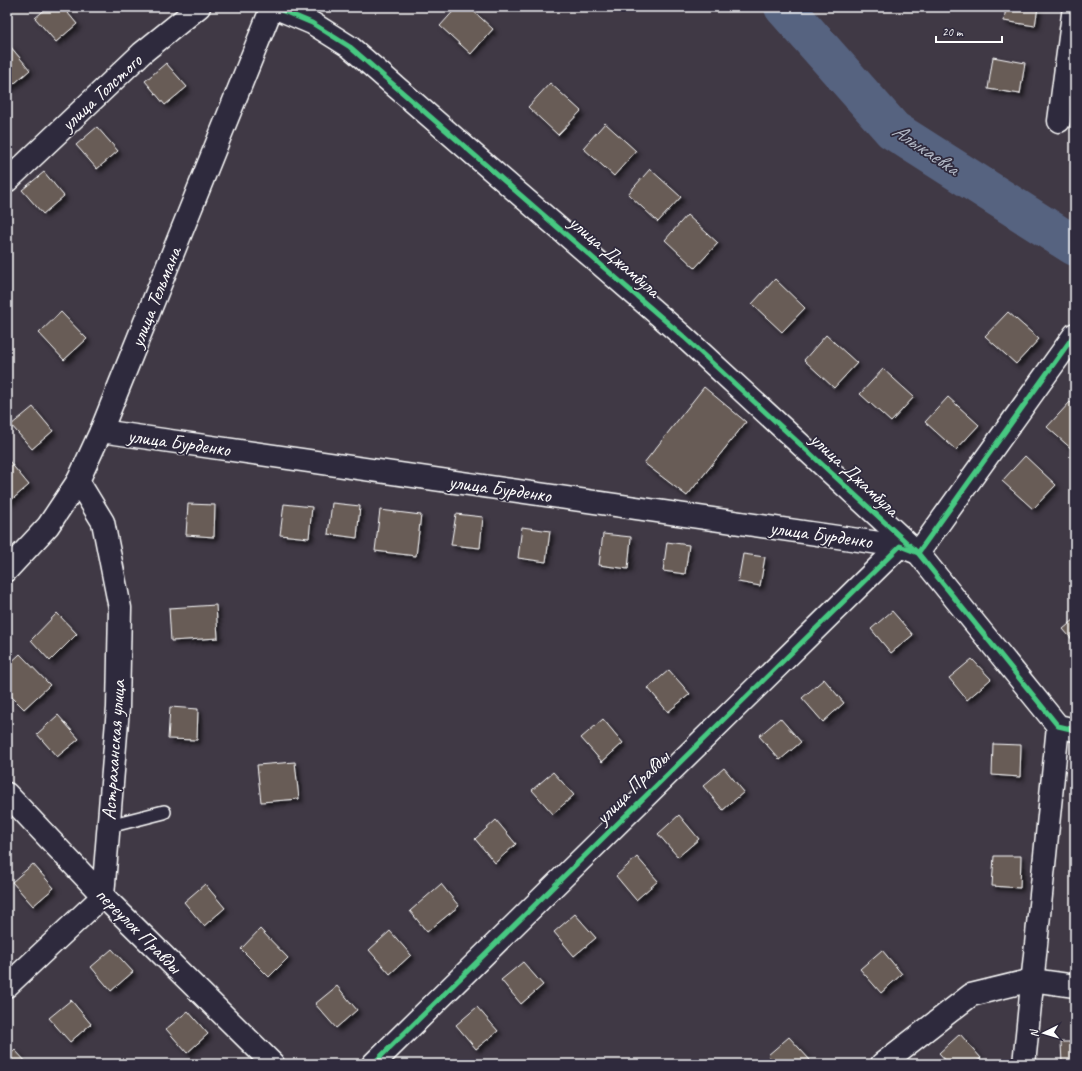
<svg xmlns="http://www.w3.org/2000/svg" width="1082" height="1071" font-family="Caveat,sans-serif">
	<defs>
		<filter id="shadow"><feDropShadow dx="3.5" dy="3.5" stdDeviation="2" flood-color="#0009"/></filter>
	</defs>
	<rect width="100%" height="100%" fill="#403945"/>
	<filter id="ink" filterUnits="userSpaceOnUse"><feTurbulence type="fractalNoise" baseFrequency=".025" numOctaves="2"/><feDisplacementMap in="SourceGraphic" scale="8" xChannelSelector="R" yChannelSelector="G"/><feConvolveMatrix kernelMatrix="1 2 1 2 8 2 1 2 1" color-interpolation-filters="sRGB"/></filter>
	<g filter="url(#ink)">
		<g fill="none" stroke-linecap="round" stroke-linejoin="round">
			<polyline stroke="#566380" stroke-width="40" points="784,7 893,130 1075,246"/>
		</g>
		<g fill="#675b57" stroke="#fff" filter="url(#shadow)">
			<polygon points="48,7 63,7 77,24 56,42 35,18"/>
			<polygon points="457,7 469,7 493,29 471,54 440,26"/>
			<polygon points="1006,7 1038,7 1035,26 1004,21"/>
			<polygon points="10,46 30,70 9,88 7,86 7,48"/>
			<polygon points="993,57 1025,63 1020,94 988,89"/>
			<polygon points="166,63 187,87 165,105 145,81"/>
			<polygon points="550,83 581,111 558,135 528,107"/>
			<polygon points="605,123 636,151 614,176 583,148"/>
			<polygon points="97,127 118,151 97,169 76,145"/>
			<polygon points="650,169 681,197 658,222 628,194"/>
			<polygon points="44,172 64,196 43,214 22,190"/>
			<polygon points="687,215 718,243 695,268 665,240"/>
			<polygon points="775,279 805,308 782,332 752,304"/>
			<polygon points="61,312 87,339 64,360 39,333"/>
			<polygon points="1008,312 1039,339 1016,364 985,336"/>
			<polygon points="826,335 857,363 834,388 804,360"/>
			<polygon points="883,369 914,397 891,422 860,394"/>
			<polygon points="704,387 746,422 687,496 644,463"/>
			<polygon points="948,397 979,425 956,450 925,422"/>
			<polygon points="1070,402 1075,407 1075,452 1047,427"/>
			<polygon points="33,407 53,431 32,449 11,425"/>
			<polygon points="1025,456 1056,485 1033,509 1002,481"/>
			<polygon points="9,461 29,485 8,503 7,462"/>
			<polygon points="332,503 360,506 357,538 328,534"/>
			<polygon points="188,504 215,505 214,537 186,535"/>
			<polygon points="284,504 312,507 309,538 280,535"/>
			<polygon points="380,510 421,515 416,556 375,551"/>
			<polygon points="456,514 483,517 480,548 451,545"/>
			<polygon points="522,527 550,531 546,562 518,558"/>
			<polygon points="603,534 631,537 628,569 599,565"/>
			<polygon points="667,542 689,545 685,574 663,571"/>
			<polygon points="743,554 765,557 760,586 738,582"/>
			<polygon points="216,605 218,638 171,641 169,608"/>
			<polygon points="892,611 913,635 891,653 871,629"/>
			<polygon points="57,613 77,634 50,661 31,640"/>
			<polygon points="1075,619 1075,643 1063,629"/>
			<polygon points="20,654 50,685 24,709 7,692 7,666"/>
			<polygon points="972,659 991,679 967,700 949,678"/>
			<polygon points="669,670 690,694 668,712 648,688"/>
			<polygon points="824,679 844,703 823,722 802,698"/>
			<polygon points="170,707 198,709 197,740 168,739"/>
			<polygon points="58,715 79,739 57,757 37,734"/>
			<polygon points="780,718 801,742 780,760 759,736"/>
			<polygon points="603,719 623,743 602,762 581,738"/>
			<polygon points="993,744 1021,745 1020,777 992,775"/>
			<polygon points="295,762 299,799 261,802 257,765"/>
			<polygon points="724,768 744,792 723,810 703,786"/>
			<polygon points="553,772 574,795 553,814 532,790"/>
			<polygon points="679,815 699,839 678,857 658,834"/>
			<polygon points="496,820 516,844 495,863 475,839"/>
			<polygon points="994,856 1021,856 1020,888 992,886"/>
			<polygon points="637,857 658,881 636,900 616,876"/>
			<polygon points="33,864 54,888 33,906 12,882"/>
			<polygon points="205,884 225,908 204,926 184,902"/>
			<polygon points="441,884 459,906 427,932 410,911"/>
			<polygon points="575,914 596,938 574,956 554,932"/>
			<polygon points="260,929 288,958 269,977 241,949"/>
			<polygon points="390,931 411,955 390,974 369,950"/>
			<polygon points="112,949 133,972 111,991 91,967"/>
			<polygon points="882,950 902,974 881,993 860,969"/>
			<polygon points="523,962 543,985 521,1004 501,980"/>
			<polygon points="337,986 357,1010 336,1028 315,1004"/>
			<polygon points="71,1000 91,1024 70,1042 49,1018"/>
			<polygon points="477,1007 498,1031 476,1049 456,1025"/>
			<polygon points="188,1011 208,1034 187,1053 166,1029"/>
			<polygon points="960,1034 981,1058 974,1064 949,1064 939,1053"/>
			<polygon points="789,1037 810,1060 805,1064 775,1064 768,1055"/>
			<polygon points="1061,1042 1075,1042 1075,1064 1062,1064"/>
			<polygon points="15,1050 28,1064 7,1064 7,1057"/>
		</g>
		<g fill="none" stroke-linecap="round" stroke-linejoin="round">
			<g stroke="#fff" stroke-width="16">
				<polyline id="service" points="109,826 164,812"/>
			</g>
			<g stroke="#fff" stroke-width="25">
				<g id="minor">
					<polyline points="274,7 312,23 350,47 684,337 918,553 1058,726 1075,730"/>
					<polyline points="1059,121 1074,7"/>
					<polyline points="7,181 142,53 199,7"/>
					<polyline points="101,431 900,546"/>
					<polyline points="7,794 103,896 273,1064"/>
					<polyline points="7,986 103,896 118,708 120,608 103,522 78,481"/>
					<polyline points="373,1064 900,546 918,553 1075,334"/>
					<polyline points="882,1064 971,995 1032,980 1075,986"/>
					<polyline points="1024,1064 1058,726"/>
				</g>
			</g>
			<g stroke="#fff" stroke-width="25">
				<polyline id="secondary" points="7,570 48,526 78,481 101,431 272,7"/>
			</g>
			<use href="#service" stroke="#2f2a3d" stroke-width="13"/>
			<use href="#minor" stroke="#2f2a3d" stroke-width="22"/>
			<use href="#secondary" stroke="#2f2a3d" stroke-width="22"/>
			<g stroke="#2f2a3d" stroke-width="8">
				<g id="cycleway">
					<polyline points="274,7 312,23 350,47 684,337 918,553 1058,726 1075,730"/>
					<polyline points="373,1064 900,546 918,553 1075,334"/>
				</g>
			</g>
			<use href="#cycleway" stroke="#46c982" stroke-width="5"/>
		</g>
	</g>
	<g text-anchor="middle" stroke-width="3.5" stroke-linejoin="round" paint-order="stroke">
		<g font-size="20" fill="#fff" stroke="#2f2a3d">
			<text transform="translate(101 92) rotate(-43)" y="7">улица Толстого</text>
			<text transform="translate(615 256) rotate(41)" y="7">улица Джамбула</text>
			<text transform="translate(155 297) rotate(-68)" y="7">улица Тельмана</text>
			<text transform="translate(179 442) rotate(8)" y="7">улица Бурденко</text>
			<text transform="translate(855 474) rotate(43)" y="7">улица Джамбула</text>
			<text transform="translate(500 488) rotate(8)" y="7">улица Бурденко</text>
			<text transform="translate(821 534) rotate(8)" y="7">улица Бурденко</text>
			<text transform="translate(113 750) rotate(-86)" y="7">Астраханская улица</text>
			<text transform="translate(632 787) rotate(-45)" y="7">улица Правды</text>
			<text transform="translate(139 930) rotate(45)" y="7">переулок Правды</text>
		</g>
		<g font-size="21" font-style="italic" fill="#b3b9c6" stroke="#2f2a3d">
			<text transform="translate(926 149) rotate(34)" y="7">Алыкаевка</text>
		</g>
	</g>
	<rect width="1082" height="1071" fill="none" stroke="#2f2a3d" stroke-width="24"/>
	<rect x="12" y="12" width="1058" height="1047" fill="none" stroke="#fff" stroke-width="1.5" filter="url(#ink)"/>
	<g transform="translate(1044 1033) rotate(265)" stroke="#2f2a3d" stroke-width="3" paint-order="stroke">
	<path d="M0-3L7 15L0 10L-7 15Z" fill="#ffffff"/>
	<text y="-6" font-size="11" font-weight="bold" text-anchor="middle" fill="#ffffff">N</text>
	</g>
	<path d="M936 36v6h66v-6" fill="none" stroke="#ffffff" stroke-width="2"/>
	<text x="942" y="36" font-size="12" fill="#ffffff" stroke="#2f2a3d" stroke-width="3" paint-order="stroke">20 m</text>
</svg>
